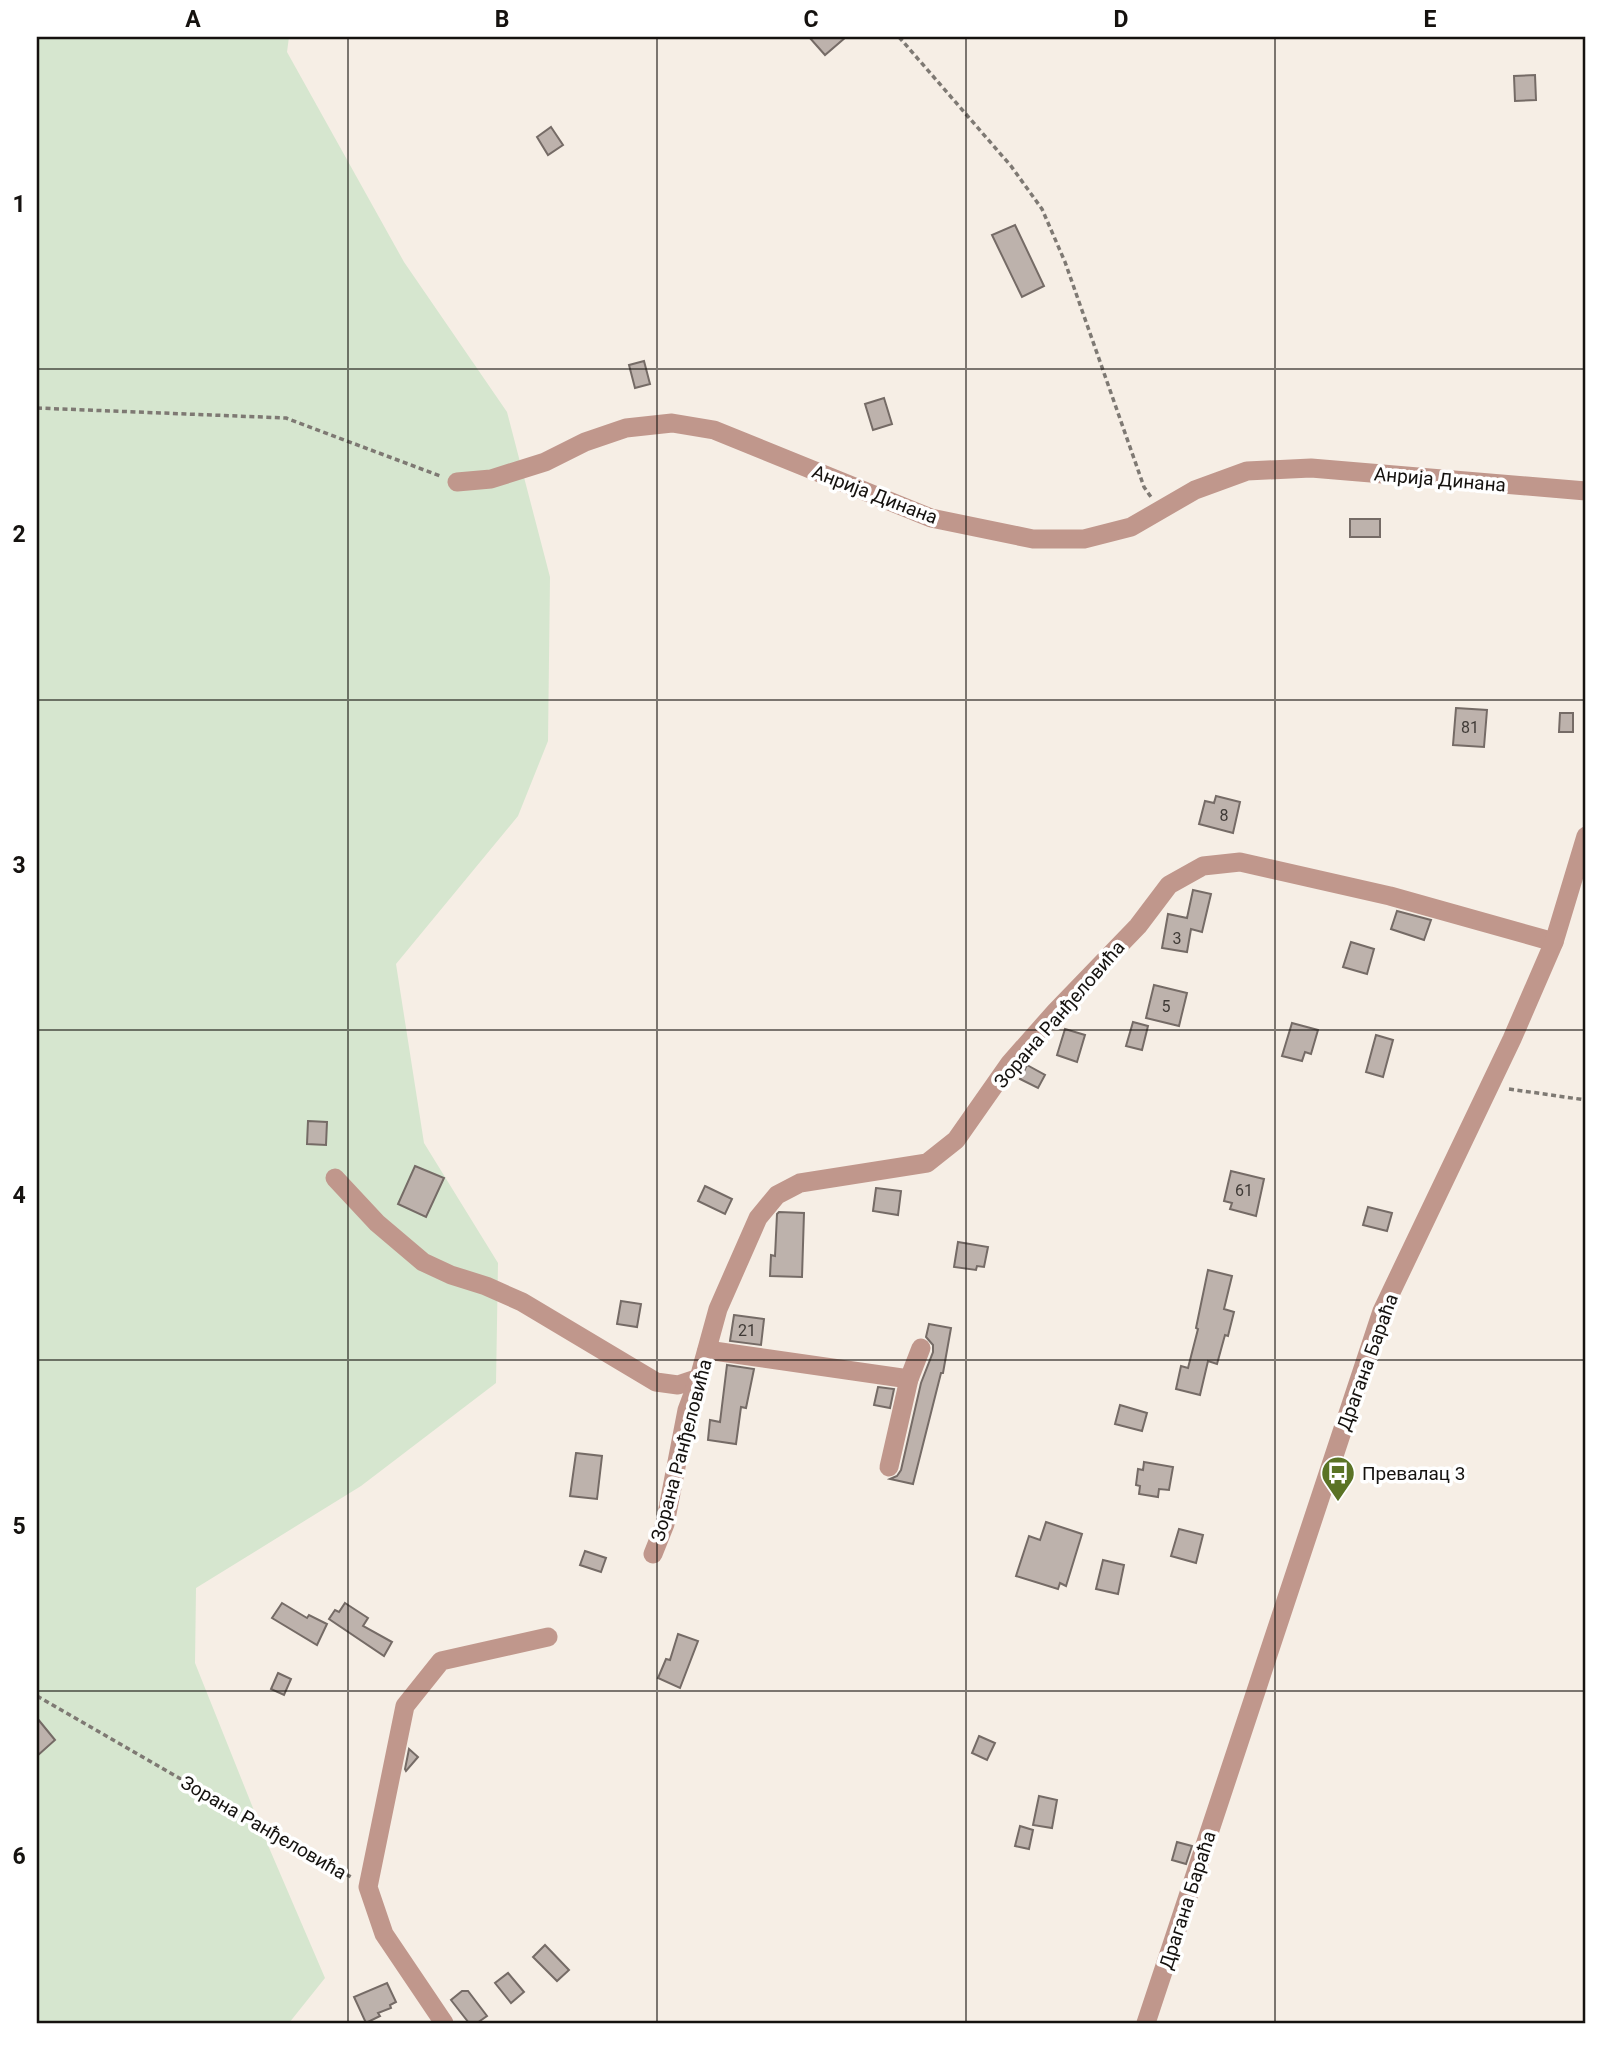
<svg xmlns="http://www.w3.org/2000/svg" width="1623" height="2060" font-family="Roboto,sans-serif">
	<rect width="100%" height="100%" fill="#f6eee5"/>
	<polygon fill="#d6e6cf" points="37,37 289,37 287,52 404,262 507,412 550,577 548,741 518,816 396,964 424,1143 498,1263 496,1383 361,1486 196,1588 195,1663 267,1843 325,1978 289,2023 37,2023"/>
	<g fill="#bdb2ac" stroke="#756b66" stroke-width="2">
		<polygon points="809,37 846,37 825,55"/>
		<polygon points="1535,75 1536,100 1515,101 1514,76"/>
		<polygon points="551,127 563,145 548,155 537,137"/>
		<polygon points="1015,225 1044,286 1022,297 992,235"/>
		<polygon points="644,361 650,384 635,388 629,365"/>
		<polygon points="884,398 892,424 873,430 865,404"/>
		<rect x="1350" y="519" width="30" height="18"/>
		<polygon points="1456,708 1487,710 1484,747 1453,745"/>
		<polygon points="1560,713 1573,713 1573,732 1559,732"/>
		<polygon points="1216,796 1240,802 1233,833 1199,824 1205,801 1214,803"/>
		<polygon points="1193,890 1211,894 1202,932 1191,929 1187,952 1162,948 1168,914 1187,918"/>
		<polygon points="1397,911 1431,920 1424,940 1391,929"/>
		<polygon points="1351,942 1374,949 1367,974 1343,967"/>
		<polygon points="1154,985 1187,993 1179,1026 1146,1018"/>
		<polygon points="1133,1022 1148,1026 1142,1050 1126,1046"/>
		<polygon points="1292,1023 1318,1030 1311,1054 1305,1052 1302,1061 1282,1056"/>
		<polygon points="1065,1029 1085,1035 1077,1062 1057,1055"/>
		<polygon points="1376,1035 1393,1040 1383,1077 1366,1072"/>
		<polygon points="1027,1065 1045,1075 1038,1088 1020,1079"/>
		<polygon points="308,1121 327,1122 326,1145 307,1144"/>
		<polygon points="415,1166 444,1178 426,1217 398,1204"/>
		<polygon points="1231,1171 1264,1179 1256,1216 1230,1209 1232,1203 1224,1201"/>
		<polygon points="705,1186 732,1199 725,1214 698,1201"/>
		<polygon points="876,1188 901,1191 898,1215 873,1211"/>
		<polygon points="1368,1207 1392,1213 1387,1231 1363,1225"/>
		<polygon points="779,1212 804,1213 802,1277 770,1276 771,1255 775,1256 777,1214"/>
		<polygon points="958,1242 988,1247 984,1267 977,1266 976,1270 954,1267"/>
		<polygon points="1208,1270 1232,1276 1224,1309 1234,1312 1228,1336 1225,1335 1217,1364 1208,1361 1200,1395 1176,1389 1181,1366 1188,1368 1198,1329 1196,1328"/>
		<polygon points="621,1301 641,1304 637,1327 617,1324"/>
		<polygon points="734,1315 764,1319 761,1345 730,1341"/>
		<polygon points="929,1324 951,1328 943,1373 941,1373 913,1484 890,1479 897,1476 901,1470 921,1383 933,1352 933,1345 926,1337"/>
		<polygon points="727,1365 754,1369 746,1408 741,1407 736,1444 708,1440 710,1420 720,1422"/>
		<polygon points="878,1387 894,1389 890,1408 874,1405"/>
		<polygon points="1120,1405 1147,1413 1142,1431 1115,1424"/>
		<polygon points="576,1453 602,1456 597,1499 570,1496"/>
		<polygon points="1144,1462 1173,1467 1169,1490 1159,1489 1158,1497 1139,1494 1140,1486 1136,1485 1138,1469 1143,1470"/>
		<polygon points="1046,1522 1082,1534 1066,1586 1060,1583 1058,1589 1016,1576 1029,1536 1040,1540"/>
		<polygon points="1179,1529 1203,1535 1196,1563 1171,1556"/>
		<polygon points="585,1551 606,1558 601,1572 580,1565"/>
		<polygon points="1103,1560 1124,1565 1118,1594 1096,1589"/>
		<polygon points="282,1603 307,1618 309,1615 327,1624 317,1645 272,1618"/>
		<polygon points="345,1603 368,1618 363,1626 392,1642 384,1656 329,1619 335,1610 339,1612"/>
		<polygon points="678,1634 698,1641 680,1688 658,1678 666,1659 670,1660"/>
		<polygon points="278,1673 291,1679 284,1695 271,1689"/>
		<polygon points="37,1718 55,1740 37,1756"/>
		<polygon points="979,1736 995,1743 987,1760 972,1753"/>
		<polygon points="409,1749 418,1757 406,1771 405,1769"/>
		<polygon points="1039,1796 1057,1800 1052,1828 1033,1825"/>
		<polygon points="1020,1826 1033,1830 1029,1849 1015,1846"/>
		<polygon points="1177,1842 1192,1846 1186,1864 1172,1860"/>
		<polygon points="545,1945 569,1970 557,1981 533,1957"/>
		<polygon points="508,1973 524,1992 511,2003 495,1983"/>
		<polygon points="387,1983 396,2002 390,2005 391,2008 378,2013 380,2016 366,2023 354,1997"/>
		<polygon points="462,1991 468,1991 487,2016 477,2023 469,2023 451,2000"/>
	</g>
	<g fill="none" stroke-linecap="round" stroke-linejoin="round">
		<g stroke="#7e7973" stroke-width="3.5" stroke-dasharray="5 3.5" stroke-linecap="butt">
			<polyline points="899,37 1011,166 1042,209 1065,262 1144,487 1151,497"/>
			<polyline points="37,408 286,418 440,476"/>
			<polyline points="1509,1089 1586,1100"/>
			<polyline points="37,1696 351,1877"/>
		</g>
		<g stroke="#c0978c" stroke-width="19">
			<polyline points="457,482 491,479 545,462 585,442 626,428 672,423 714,430 931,518 1033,539 1084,539 1131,527 1195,490 1247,471 1311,468 1586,491"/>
			<polyline points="335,1178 377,1223 423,1262 451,1275 486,1286 522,1302 656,1382 678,1385 699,1378"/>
			<polyline points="707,1350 909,1379"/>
			<polyline points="889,1467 909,1379 921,1348"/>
			<polyline points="653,1554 665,1524 687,1410 699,1378 718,1309 758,1218 777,1195 800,1183 927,1163 956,1140 1010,1063 1056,1011 1138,926 1169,885 1203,866 1240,862 1390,896 1554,942"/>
			<polyline points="444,2023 384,1934 368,1887 405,1706 441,1661 548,1637"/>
		</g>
		<polyline stroke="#c0978c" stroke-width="19" points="1146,2023 1382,1311 1512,1039 1554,942 1586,836"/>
	</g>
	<path fill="none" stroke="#15120f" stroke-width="2" stroke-opacity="0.55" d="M348,37V2023M657,37V2023M966,37V2023M1275,37V2023M37,369H1586M37,700H1586M37,1030H1586M37,1360H1586M37,1691H1586"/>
	<defs>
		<g id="bus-pin" transform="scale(1.75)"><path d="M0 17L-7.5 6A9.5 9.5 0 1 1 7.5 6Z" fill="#5a7325" stroke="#fff"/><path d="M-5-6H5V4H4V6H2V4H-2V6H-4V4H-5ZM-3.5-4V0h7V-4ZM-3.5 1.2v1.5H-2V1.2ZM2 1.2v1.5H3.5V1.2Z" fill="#fff"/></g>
	</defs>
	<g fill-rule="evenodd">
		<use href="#bus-pin" x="1338" y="1473"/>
	</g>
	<g text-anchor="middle" stroke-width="7" stroke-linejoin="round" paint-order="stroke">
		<g font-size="16" fill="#3f3a36">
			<text x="1470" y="733">81</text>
			<text x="1224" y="821">8</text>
			<text x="1177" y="944">3</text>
			<text x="1166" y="1012">5</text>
			<text x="1244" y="1196">61</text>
			<text x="747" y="1336">21</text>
		</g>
		<g font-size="19" fill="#15120f" stroke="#fff">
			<text transform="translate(1440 479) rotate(5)" y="7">Анрија Динана</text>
			<text transform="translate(875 494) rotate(21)" y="7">Анрија Динана</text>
			<text transform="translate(1059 1014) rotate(-49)" y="7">Зорана Ранђеловића</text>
			<text transform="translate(1367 1362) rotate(-70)" y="7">Драгана Бараћа</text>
			<text transform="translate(681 1450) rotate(-75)" y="7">Зорана Ранђеловића</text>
			<text transform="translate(264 1827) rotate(30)" y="7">Зорана Ранђеловића</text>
			<text transform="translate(1187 1900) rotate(-72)" y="7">Драгана Бараћа</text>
		</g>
		<g font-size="19" fill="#15120f" stroke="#fff" text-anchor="start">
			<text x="1362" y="1480">Превалац 3</text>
		</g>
	</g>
	<rect width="1623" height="2060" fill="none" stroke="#ffffff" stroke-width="77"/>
	<rect x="38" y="38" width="1546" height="1984" fill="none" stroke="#15120f" stroke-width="2.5"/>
	<g font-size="23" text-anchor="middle" font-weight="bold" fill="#15120f">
		<text x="193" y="27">A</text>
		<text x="502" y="27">B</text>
		<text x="811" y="27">C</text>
		<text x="1121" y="27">D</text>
		<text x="1430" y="27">E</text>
		<text x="19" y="212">1</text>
		<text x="19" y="542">2</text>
		<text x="19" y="873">3</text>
		<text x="19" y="1203">4</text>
		<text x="19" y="1534">5</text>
		<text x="19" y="1864">6</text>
	</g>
</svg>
